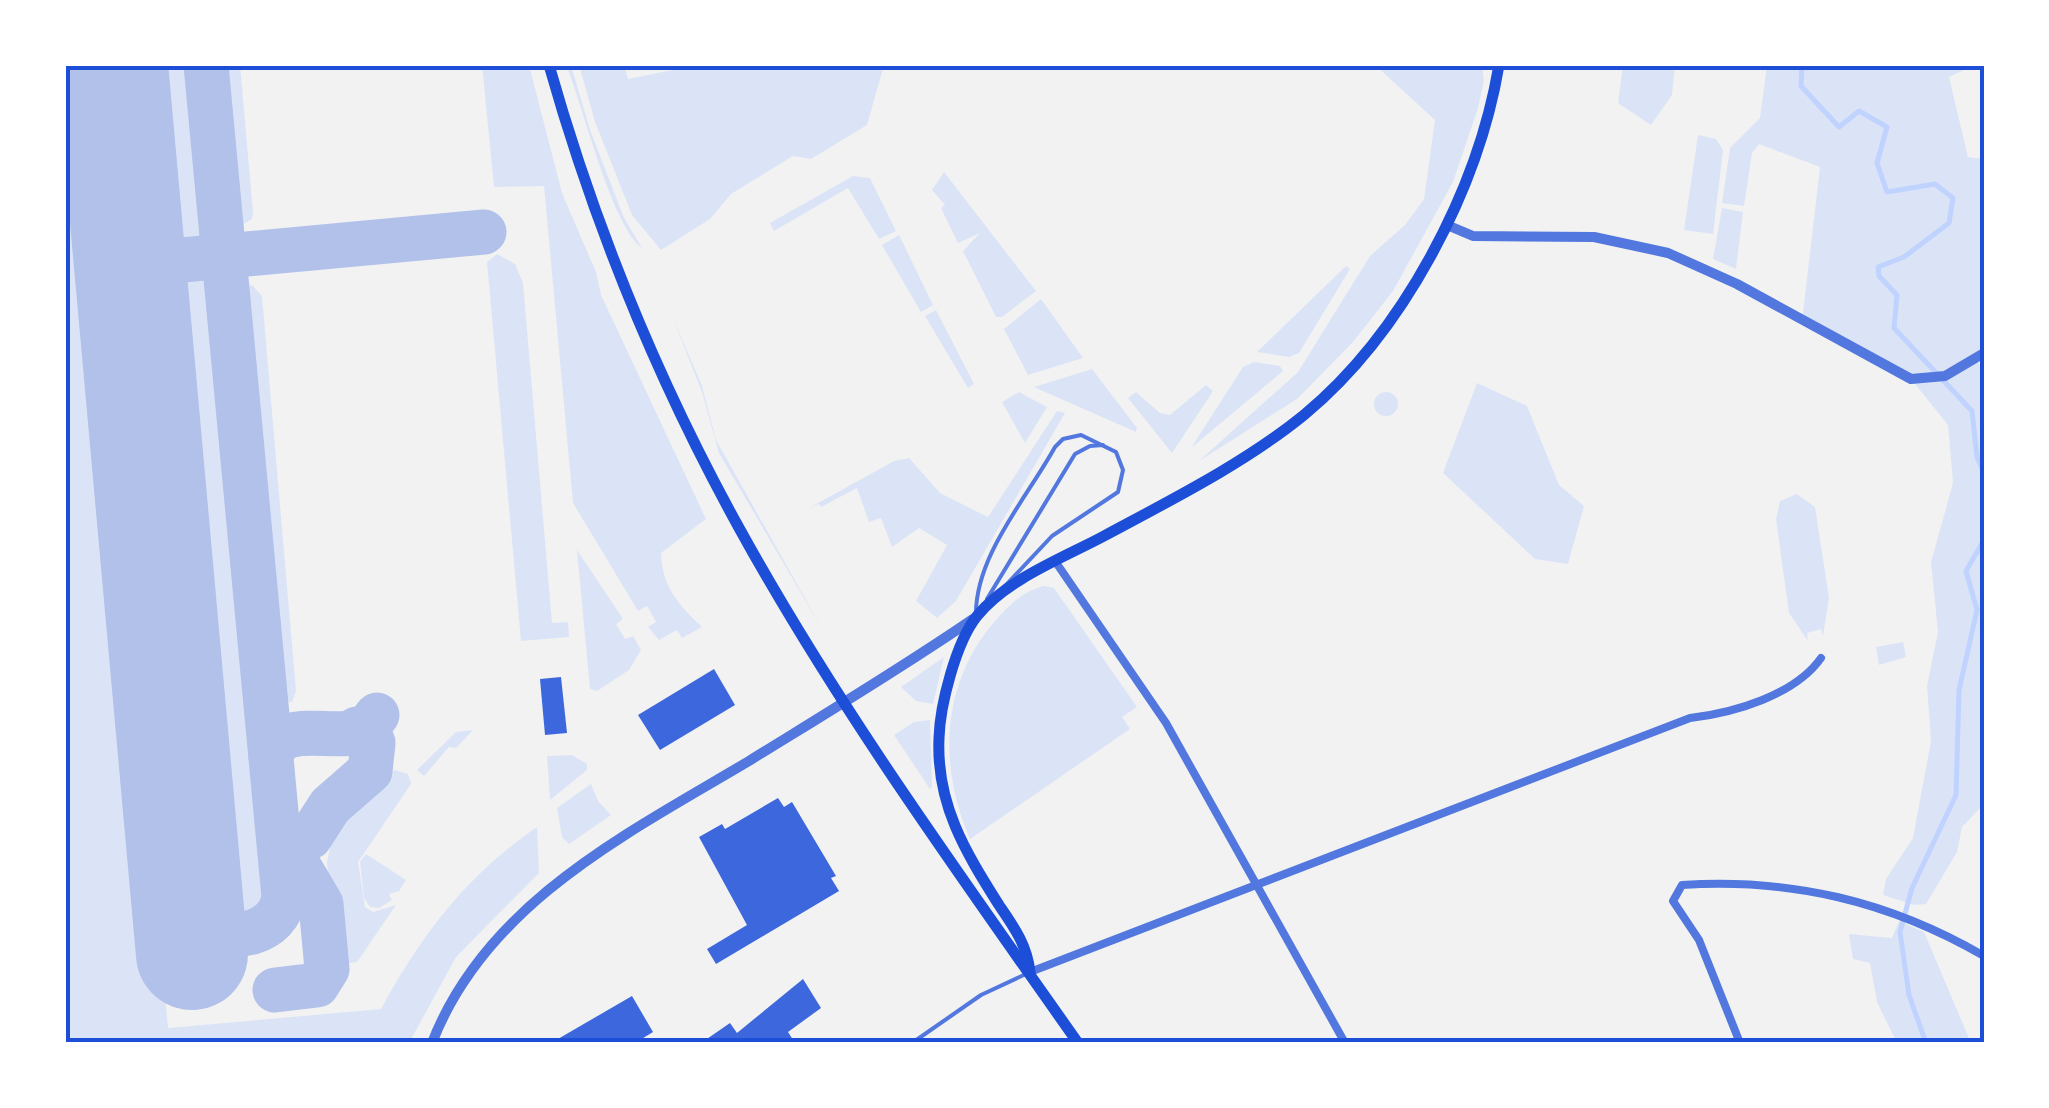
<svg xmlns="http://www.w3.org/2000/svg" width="2049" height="1108" font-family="'IBM Plex Sans',sans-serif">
	<rect width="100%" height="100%" fill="#f2f2f2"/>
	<g fill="#dbe4f7">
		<path d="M65,65H81L168,1028L381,1009C422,934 466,876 537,827L539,873L456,957L409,1043H65Z"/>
		<path d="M140,65H195L209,227C201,246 187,251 168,245L155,224Z"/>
		<polygon points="215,65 240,65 253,212 252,219 242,225 235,224 229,214"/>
		<path d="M482,65H529L562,193L596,272L601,295L706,519L661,553C662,587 679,605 702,627L682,638L677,630L659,640L648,627L656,622L647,606L638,611L573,503L544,186L494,187Z"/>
		<path d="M566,65H571L590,130L624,218L642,248C611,225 583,105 566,65Z"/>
		<polygon points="579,65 624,65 628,79 697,65 884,65 867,125 811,159 793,156 731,194 710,219 661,250 632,215 595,122"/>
		<polygon points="1375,65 1482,65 1484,81 1478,108 1453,182 1393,291 1353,342 1297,399 1199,461 1298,372 1370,256 1405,225 1424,199 1435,120"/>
		<polygon points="1623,65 1675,65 1672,95 1651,125 1618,103"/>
		<polygon points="1767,65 1975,65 1949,77 1968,157 1984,159 1984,353 1976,359 1984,373 1984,804 1962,827 1957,852 1926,904 1914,905 1883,895 1886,879 1913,838 1931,741 1927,686 1938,632 1931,562 1953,483 1948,425 1911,379 1802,321 1820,167 1759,144 1752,153 1744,206 1722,203 1730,148 1760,118"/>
		<polygon points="1698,135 1716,139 1723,150 1713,234 1684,230"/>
		<polygon points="944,172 1036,291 1002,317 996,317 963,251 980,233 958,243 941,208 945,205 932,190"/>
		<polygon points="853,176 870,178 896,231 879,239 848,188 774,231 770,223"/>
		<polygon points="1722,208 1743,212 1736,269 1713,259"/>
		<polygon points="899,235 933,305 921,312 882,245"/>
		<polygon points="497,254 515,264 523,283 552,623 568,622 569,637 521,641 487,262"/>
		<polygon points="1346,266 1350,269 1299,353 1289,357 1257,352"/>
		<polygon points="186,271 203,275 217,296 271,891 267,907 246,921 229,917 216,896 161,301 171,278"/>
		<polygon points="252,285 262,296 296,691 292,702 275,700 272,693 237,298 241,287"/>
		<polygon points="1041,299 1083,358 1028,375 1004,329"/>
		<polygon points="936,310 974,384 968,388 925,316"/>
		<polygon points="672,316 702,386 716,440 825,634 719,453 702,392"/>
		<polygon points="1254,362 1280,366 1283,371 1191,448 1243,367"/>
		<polygon points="1092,369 1137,428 1136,432 1034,387"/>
		<polygon points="1477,383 1527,406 1559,485 1584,506 1568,564 1535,559 1443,473"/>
		<polygon points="1206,385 1213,391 1172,453 1128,398 1136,392 1160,413 1170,415"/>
		<polygon points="1019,392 1047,407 1025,443 1002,402"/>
		<circle cx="1386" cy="404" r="12"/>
		<polygon points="1057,411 1065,413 956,601 937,618 916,601 947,545 919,528 892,547 881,518 869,522 857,488 821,507 819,504 809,508 894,461 909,458 940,493 988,517"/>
		<polygon points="1797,494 1815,507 1829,598 1823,636 1821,629 1807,633 1808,641 1789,613 1776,519 1780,501"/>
		<polygon points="577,550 623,619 616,624 625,639 633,636 641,650 629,670 597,691 590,689"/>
		<path d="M1044,586L1054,588L1137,707L1122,717L1130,729L970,839C938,766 941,683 995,621C1009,605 1023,591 1044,586Z"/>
		<polygon points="1903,642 1906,657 1879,665 1876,647"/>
		<polygon points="944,657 933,704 916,701 901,687"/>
		<polygon points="930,720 932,787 930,789 894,735 914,722"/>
		<polygon points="473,730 456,748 449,747 424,776 417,770 456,732"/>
		<polygon points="572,755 587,764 587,770 550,800 547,756"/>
		<polygon points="292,756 297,811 294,815 287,773"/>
		<polygon points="395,770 408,774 411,784 358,862 365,907 373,912 396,905 357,962 336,965 327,862 337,813"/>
		<polygon points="591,784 598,801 611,815 569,844 562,837 557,808"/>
		<polygon points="366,854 406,880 399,891 389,894 392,900 379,908 370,907 364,898 360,862"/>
		<polygon points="1899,921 1924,932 1971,1043 1897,1043 1877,1002 1870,963 1853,959 1849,934 1892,938"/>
	</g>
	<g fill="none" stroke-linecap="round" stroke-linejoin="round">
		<g stroke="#bfd3fe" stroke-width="5">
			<polyline points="1802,65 1801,86 1839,127 1859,111 1887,127 1877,163 1887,192 1935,184 1953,198 1949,223 1904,257 1878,267 1879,276 1897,295 1894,328 1972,411 1977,457 1984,473"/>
			<polyline points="1926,1043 1909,995 1900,932 1912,888 1956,795 1959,690 1977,610 1966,571 1984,540"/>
		</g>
		<g stroke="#b2c1ea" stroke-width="45">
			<path d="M125,214C132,241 144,256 172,261L484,232"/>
			<path d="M135,323C137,290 150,267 183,260"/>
			<path d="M271,757C280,715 340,745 367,728C371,725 373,719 377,715"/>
			<polyline points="279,830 289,842 310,837 330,806 370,771 373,743 357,729"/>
			<path d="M187,900L202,928C232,943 279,934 284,897L206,65"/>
			<polyline points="275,990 317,985 327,969 321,904 285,843"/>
		</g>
		<polyline stroke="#b2c1ea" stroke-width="112" points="112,65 192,954"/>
	</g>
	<g fill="#3d67dc">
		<polygon points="714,669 735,705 660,750 638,715"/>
		<polygon points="561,677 567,733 545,735 540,679"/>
		<polygon points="778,798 784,807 792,802 836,876 831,878 839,891 716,964 707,949 747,925 699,837 722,824 725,829"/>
		<polygon points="803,979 821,1008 788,1032 795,1043 701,1043 730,1023 737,1033"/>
		<polygon points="632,996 653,1032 635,1043 551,1043"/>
	</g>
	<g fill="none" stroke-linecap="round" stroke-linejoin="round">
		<g stroke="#5277de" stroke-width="4">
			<path d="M1081,435L1116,452L1123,470L1118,492L1052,536L976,617C974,557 1027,498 1055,447L1063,439Z"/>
			<polyline points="987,599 1075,454 1090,446 1103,445"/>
			<polyline points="912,1043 981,995 1028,973"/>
		</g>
		<g stroke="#5277de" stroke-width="8">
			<polyline points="1055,561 1166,723 1345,1043"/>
			<path d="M1030,972L1690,718C1734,713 1795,695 1821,658"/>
			<path d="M1740,1043L1699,940L1673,901L1682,885C1791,878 1889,901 1984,956"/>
		</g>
		<g stroke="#5277de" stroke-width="10">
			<polyline points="1447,225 1473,236 1594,237 1668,253 1737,284 1911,379 1945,376 1984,353"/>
			<path d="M432,1043C486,903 628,833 749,761C825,714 900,669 973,619"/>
		</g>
		<g stroke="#1d4ed8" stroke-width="11">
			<path d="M549,65C594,224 658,381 738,526C837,706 960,875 1078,1043"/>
			<path d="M1030,972C1027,945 1014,927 999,905C965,851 936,804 939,738C940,705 956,642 977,616C1007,579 1063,558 1104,536C1171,500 1245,463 1304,415C1403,333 1478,190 1499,65"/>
		</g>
	</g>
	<rect width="2049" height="1108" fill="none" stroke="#ffffff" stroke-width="135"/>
	<rect x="68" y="68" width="1914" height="972" fill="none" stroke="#1d4ed8" stroke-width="4"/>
</svg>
